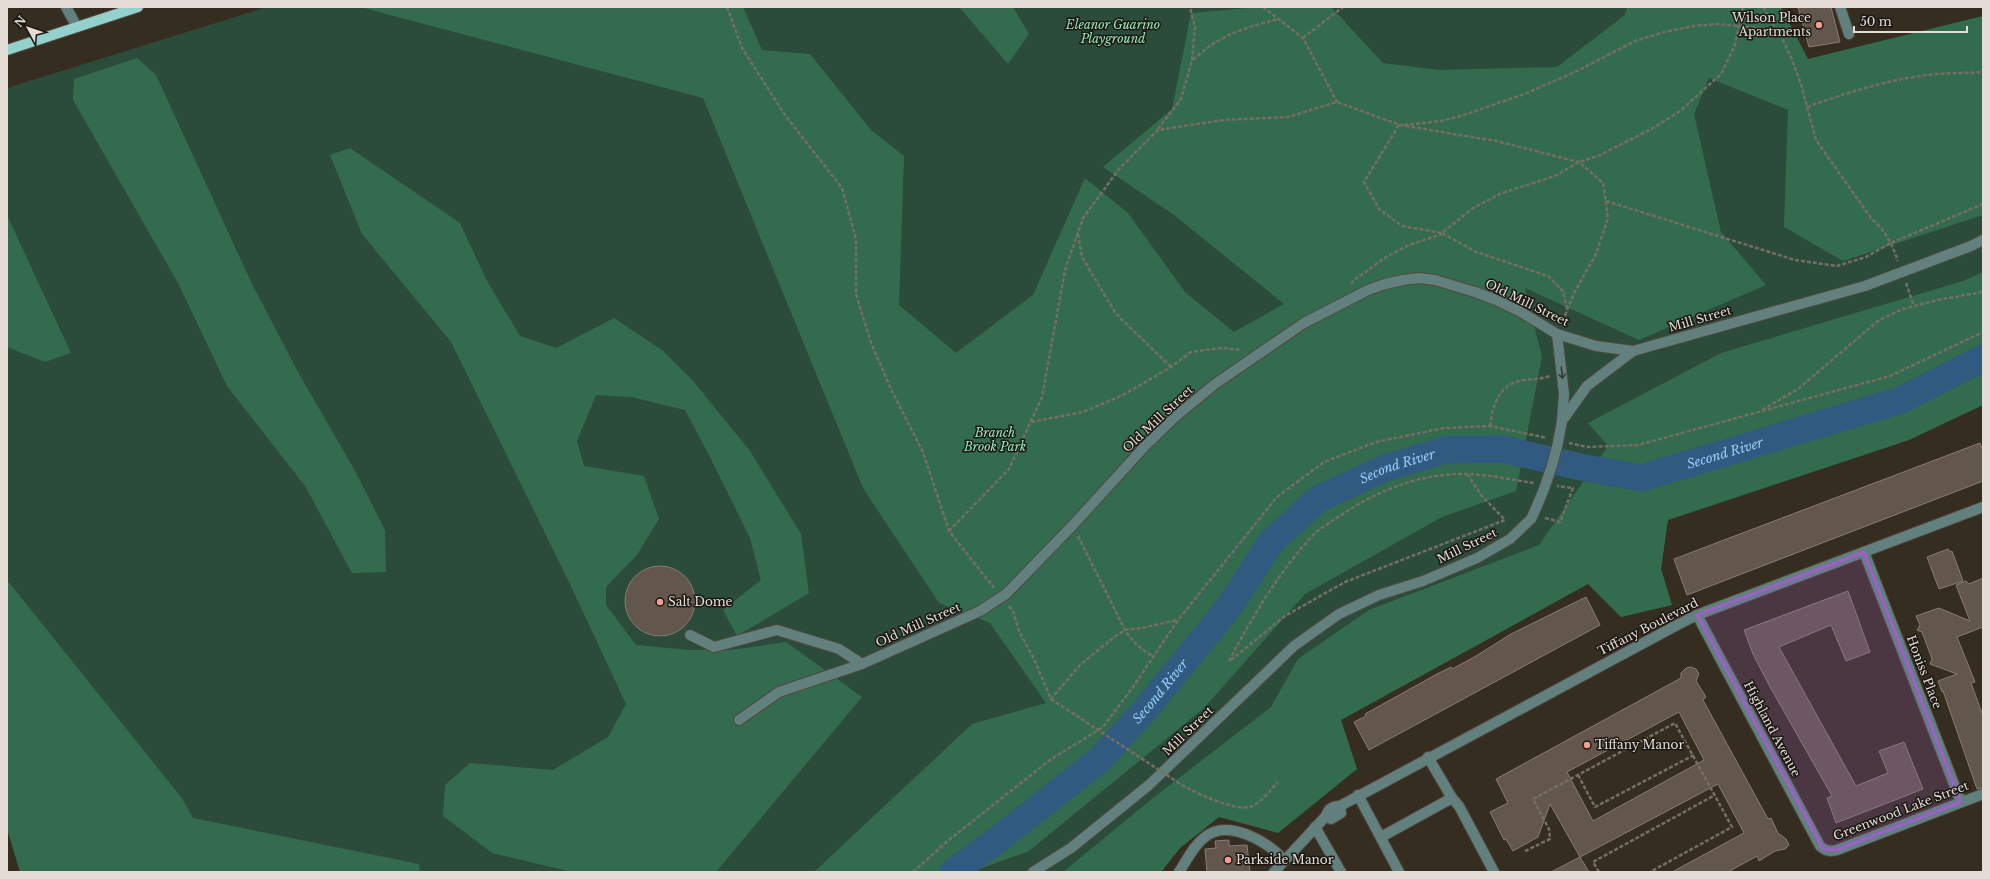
<svg xmlns="http://www.w3.org/2000/svg" width="1990" height="879" font-family="'Libre Baskerville',serif">
	<rect width="100%" height="100%" fill="#362d21"/>
	<polygon fill="#2b4c3a" points="267,7 1781,7 1808,59 1983,16 1983,405 1909,440 1668,520 1661,569 1672,605 1621,617 1588,584 1341,720 1357,769 1278,833 1219,817 1180,848 1161,872 20,872 7,829 7,88"/>
	<g fill="#336b4e">
		<polygon points="360,7 743,7 762,50 810,54 871,130 904,156 899,305 956,353 1033,295 1085,178 1128,213 1185,292 1234,332 1284,304 1174,215 1103,167 1172,109 1191,13 1260,7 1331,7 1383,63 1439,70 1557,67 1625,15 1627,7 1781,7 1808,59 1983,16 1983,215 1843,261 1784,227 1788,110 1709,78 1694,114 1721,232 1766,285 1639,340 1525,288 1542,357 1516,491 1442,517 1305,594 1204,708 1029,851 971,872 814,872 972,724 1046,703 990,623 939,603 863,488 703,98"/>
		<polygon points="959,7 1013,7 1029,34 1008,64"/>
		<polygon points="137,58 156,75 252,284 298,372 354,469 385,530 386,572 352,573 305,486 227,386 178,283 73,100 74,79"/>
		<polygon points="350,148 460,223 487,281 520,336 556,348 614,318 662,350 694,382 750,451 801,534 809,593 737,636 723,610 761,580 750,538 709,455 685,410 631,397 596,395 577,441 584,466 644,476 659,519 637,555 606,587 606,605 636,645 689,650 730,650 786,642 862,697 716,872 572,872 492,853 443,816 445,785 470,763 553,770 608,737 626,704 569,582 451,342 362,234 330,155"/>
		<polygon points="7,215 71,353 45,362 7,347"/>
		<polygon points="1983,272 1983,405 1909,440 1668,520 1661,569 1672,605 1621,617 1588,584 1341,720 1357,769 1278,833 1219,817 1180,848 1161,872 1063,872 1153,798 1271,707 1298,659 1369,610 1539,545 1608,446 1588,423 1721,353 1963,281"/>
		<polygon points="7,580 181,797 193,818 419,864 420,872 20,872 7,829"/>
	</g>
	<g fill="none" stroke-linecap="round" stroke-linejoin="round">
		<path stroke="#305a7f" stroke-width="27" id="s1" d="M953,872L993,843L1099,760L1143,712L1229,607L1271,542L1318,499L1385,468L1445,450L1502,449L1581,467L1641,478L1901,400L1983,358"/>
	</g>
	<g fill="#63564c" stroke="#897b70" fill-rule="evenodd">
		<polygon points="1798,7 1831,7 1840,42 1809,47"/>
		<polygon points="1980,443 1983,451 1983,481 1687,595 1674,559"/>
		<polygon points="1948,549 1950,552 1952,551 1963,581 1939,589 1927,557"/>
		<circle cx="660" cy="601" r="35"/>
		<polygon points="1983,578 1983,627 1957,637 1975,682 1971,683 1983,716 1983,788 1977,789 1943,691 1942,692 1938,681 1957,674 1930,664 1932,659 1922,632 1917,630 1920,625 1916,616 1939,608 1970,621 1956,585 1966,581 1969,584"/>
		<polygon points="1848,591 1870,652 1846,661 1831,625 1779,647 1856,786 1888,773 1879,751 1904,742 1923,789 1836,823 1827,798 1832,796 1769,685 1753,654 1744,630"/>
		<polygon points="1586,597 1600,625 1369,750 1354,722 1366,716 1365,714 1437,674 1451,667 1452,669 1476,656 1511,634"/>
		<path d="M1691,667L1696,669L1699,674L1696,681L1706,697L1703,700L1768,819L1771,818L1778,833L1786,839L1789,845L1785,849L1775,851L1759,861L1757,856L1728,872H1672L1744,833L1718,784L1580,857L1550,804L1538,837L1513,851L1506,839L1504,840L1490,812L1508,803L1496,779L1681,678V673L1686,668ZM1679,712L1704,760L1593,821L1567,772Z"/>
		<polygon points="1229,840 1229,846 1247,845 1250,872 1207,872 1205,849 1216,848 1215,841"/>
		<polygon points="1580,857 1589,872 1551,872"/>
	</g>
	<g fill="none" stroke-linecap="round" stroke-linejoin="round">
		<g stroke="#52493e" stroke-width="12">
			<g id="minor">
				<polyline points="66,7 77,27"/>
				<polyline points="1840,7 1849,34"/>
				<polyline points="1557,334 1564,394 1562,420"/>
				<polyline points="1562,421 1587,386 1633,351 1865,286 1971,246 1983,240"/>
				<polyline points="1864,552 1961,802"/>
				<path d="M1697,615L1820,846C1825,851 1830,852 1837,850L1983,794"/>
				<polyline points="690,635 714,647 777,630 839,649 862,664"/>
				<polyline points="739,720 779,692 862,664 980,611 1006,594 1073,525 1145,446 1175,417 1215,384 1304,323 1368,290 1385,284 1403,280 1419,278 1435,280 1475,292 1496,300 1521,312 1557,334 1596,346 1633,351"/>
				<polyline points="1428,757 1452,798 1459,806 1494,872"/>
				<polyline points="1358,795 1399,872"/>
				<polyline points="1326,816 1331,819 1341,813 1340,806"/>
				<polyline points="1315,827 1341,872"/>
				<polyline points="1381,837 1452,798"/>
				<polyline points="1033,872 1071,848 1149,785 1294,646 1339,614 1379,595 1423,581 1477,558 1510,539 1531,519"/>
				<path d="M1179,872C1187,860 1194,845 1205,837C1228,818 1268,842 1284,860"/>
				<path d="M1274,872L1326,816C1328,809 1332,806 1340,806L1679,624L1697,615L1983,507"/>
			</g>
		</g>
		<g stroke="#52493e" stroke-width="12">
			<polyline id="major" points="7,50 138,7"/>
		</g>
		<g stroke="#766e64" stroke-width="2.5" stroke-dasharray="4 2" stroke-linecap="butt">
			<polyline points="727,7 742,48 785,115 842,188 856,239 856,294 871,343 892,391 923,452 949,531 994,588"/>
			<polyline points="1263,7 1303,38 1337,102"/>
			<polyline points="1763,7 1779,34"/>
			<polyline points="1303,38 1343,7"/>
			<path d="M1193,60C1219,35 1244,28 1278,19"/>
			<path d="M1807,107C1849,92 1892,78 1937,74C1952,73 1968,73 1983,72"/>
			<polyline points="1399,125 1364,182 1379,209 1402,226 1442,233"/>
			<polyline points="1404,125 1441,121 1461,116 1527,93 1579,70 1635,41 1664,32 1694,26 1717,24 1762,28 1780,34 1791,57 1801,84 1816,140 1871,218 1882,229 1891,243 1898,261"/>
			<polyline points="1158,129 1181,99 1192,60 1195,27 1190,7"/>
			<polyline points="1606,201 1795,260 1837,266 1866,257 1891,243 1983,204"/>
			<polyline points="1078,234 1082,257 1116,314 1171,367"/>
			<polyline points="1906,283 1914,306"/>
			<polyline points="1351,284 1354,280 1386,257 1409,245 1442,234"/>
			<polyline points="1567,309 1563,291 1548,276 1476,252 1442,233 1473,208 1502,193 1555,176 1579,162 1598,156 1655,127 1680,111 1721,74 1735,45 1743,7"/>
			<polyline points="1762,410 1798,389 1879,320 1903,309 1937,300 1983,292"/>
			<polyline points="1031,422 1083,412 1123,395 1171,367 1191,352 1222,348 1242,350"/>
			<path d="M1490,426C1493,404 1499,383 1525,380C1534,379 1541,379 1550,376"/>
			<polyline points="1569,443 1587,447 1638,445 1890,376 1983,332"/>
			<polyline points="1545,518 1560,522 1573,488 1557,486"/>
			<polyline points="949,531 1009,469 1042,397 1065,270 1083,218 1119,169 1158,130 1223,120 1288,117 1337,102 1400,125 1496,141 1579,162 1603,183 1608,218 1596,254 1574,293 1562,323"/>
			<path d="M1078,536L1125,630C1133,642 1141,650 1153,656"/>
			<polyline points="1009,606 1013,611 1019,631 1034,659 1051,699 1080,665 1113,638 1125,630 1142,628 1177,620"/>
			<polyline points="1231,660 1285,616 1345,582 1505,520 1481,495 1468,475"/>
			<path d="M1229,661C1252,617 1279,572 1313,535C1319,529 1328,524 1335,519C1376,491 1418,473 1468,474C1490,475 1513,480 1534,483"/>
			<polyline points="1578,775 1595,807 1694,755"/>
			<path d="M1182,785C1196,793 1234,811 1250,807C1260,804 1270,790 1278,782"/>
			<polyline points="1525,851 1550,839 1549,829 1533,799 1675,723 1732,827 1650,872"/>
			<polyline points="913,872 950,839 1050,760 1103,727 1133,687 1178,620 1277,497 1324,462 1376,442 1444,428 1490,426 1547,438"/>
			<polyline points="1599,872 1593,862 1715,795"/>
		</g>
		<use href="#minor" stroke="#62807d" stroke-width="10"/>
		<use href="#major" stroke="#92d1cc" stroke-width="10"/>
		<g stroke="#52493e" stroke-width="12" stroke-linecap="butt">
			<path id="minor-bridge" d="M1531,519C1546,488 1557,455 1562,421"/>
		</g>
		<polyline stroke="#766e64" stroke-width="2.5" stroke-dasharray="4 2" stroke-linecap="butt" points="1051,699 1182,785"/>
		<use href="#minor-bridge" stroke="#62807d" stroke-width="10"/>
	</g>
	<defs><path id="oneway-shaft" d="M-6 0H5M1.5-3L5.5 0L1.5 3" fill="none" stroke-width="1.6" stroke-linecap="round" stroke-linejoin="round"/></defs>
	<use stroke="#333b37" href="#oneway-shaft" transform="translate(1562 373) rotate(83)"/>
	<path fill="#9a61c6" fill-opacity="0.2" stroke="#9a61c6" stroke-width="3" stroke-linejoin="round" d="M1864,552L1961,802L1837,850L1823,849L1697,615Z"/>
	<g fill="#f59c94" stroke="#1a1611" stroke-width="1.5">
		<circle cx="1819" cy="25" r="4"/>
		<circle cx="660" cy="602" r="4"/>
		<circle cx="1587" cy="745" r="4"/>
		<circle cx="1228" cy="860" r="4"/>
	</g>
	<g text-anchor="middle" stroke-width="3" stroke-linejoin="round" paint-order="stroke">
		<g font-size="12" fill="#e3ddd6" stroke="#1a1611" text-anchor="start">
			<text x="1811" y="22" text-anchor="end">Wilson Place<tspan x="1811" dy="14">Apartments</tspan></text>
			<text x="668" y="606">Salt Dome</text>
			<text x="1595" y="749">Tiffany Manor</text>
			<text x="1236" y="864">Parkside Manor</text>
		</g>
		<g font-size="12" font-style="italic" fill="#95eabb" stroke="#1a1611">
			<text x="1113" y="29">Eleanor Guarino<tspan x="1113" dy="14">Playground</tspan></text>
			<text x="995" y="437">Branch<tspan x="995" dy="14">Brook Park</tspan></text>
		</g>
		<g font-size="12" fill="#e3ddd6" stroke="#1a1611">
			<text transform="translate(1527 303) rotate(26)" y="4">Old Mill Street</text>
			<text transform="translate(1700 319) rotate(-16)" y="4">Mill Street</text>
			<text transform="translate(1158 419) rotate(-43)" y="4">Old Mill Street</text>
			<text transform="translate(1467 546) rotate(-26)" y="4">Mill Street</text>
			<text transform="translate(918 625) rotate(-24)" y="4">Old Mill Street</text>
			<text transform="translate(1648 627) rotate(-27)" y="4">Tiffany Boulevard</text>
			<text transform="translate(1924 672) rotate(69)" y="4">Honiss Place</text>
			<text transform="translate(1772 729) rotate(62)" y="4">Highland Avenue</text>
			<text transform="translate(1188 731) rotate(-44)" y="4">Mill Street</text>
			<text transform="translate(1901 811) rotate(-21)" y="4">Greenwood Lake Street</text>
		</g>
		<g font-size="13" font-style="italic" fill="#9acdfc" stroke="#1a1611">
			<text dy="5" stroke="none"><textPath href="#s1" startOffset="949">Second River</textPath></text>
			<text dy="5" stroke="none"><textPath href="#s1" startOffset="612">Second River</textPath></text>
			<text dy="5" stroke="none"><textPath href="#s1" startOffset="276">Second River</textPath></text>
		</g>
	</g>
	<rect width="1990" height="879" fill="none" stroke="#e3ddd6" stroke-width="16"/>
	<g transform="translate(28 28) rotate(310)" stroke="#1a1611" stroke-width="3" paint-order="stroke">
	<path d="M0-3L7 15L0 10L-7 15Z" fill="#e3ddd6"/>
	<text y="-6" font-size="11" font-weight="bold" text-anchor="middle" fill="#e3ddd6">N</text>
	</g>
	<path d="M1854 26v6h113v-6" fill="none" stroke="#e3ddd6" stroke-width="2"/>
	<text x="1860" y="26" font-size="12" fill="#e3ddd6" stroke="#1a1611" stroke-width="3" paint-order="stroke">50 m</text>
</svg>
